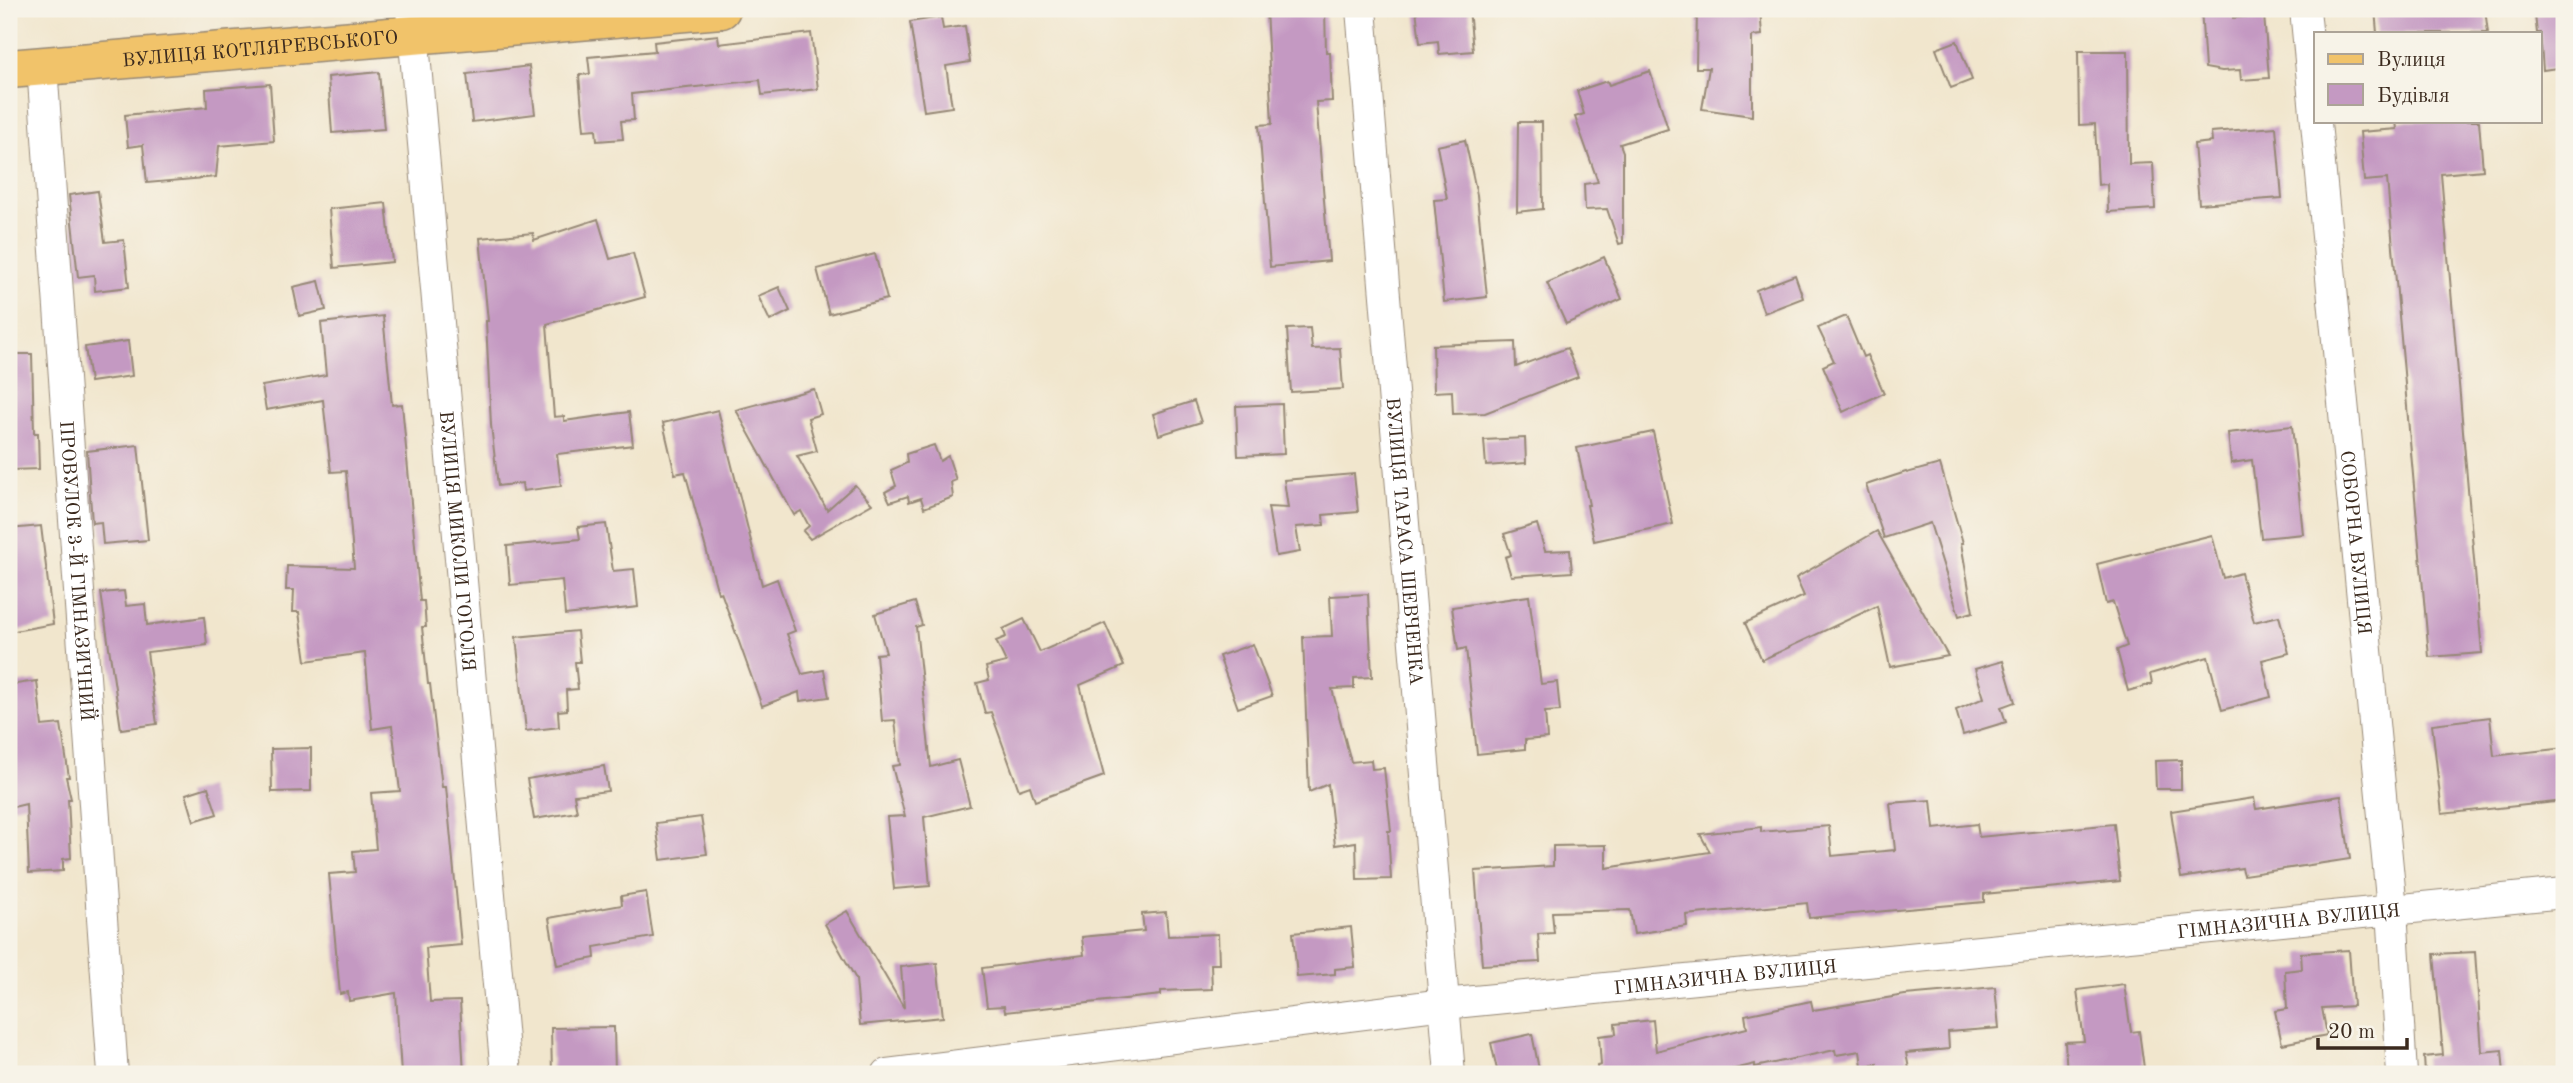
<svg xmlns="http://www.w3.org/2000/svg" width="2573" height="1083" font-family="'Old Standard TT',serif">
	<rect width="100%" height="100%" fill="#f7f3e8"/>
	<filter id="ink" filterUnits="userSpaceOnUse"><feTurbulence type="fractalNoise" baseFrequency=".0143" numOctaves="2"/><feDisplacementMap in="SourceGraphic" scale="14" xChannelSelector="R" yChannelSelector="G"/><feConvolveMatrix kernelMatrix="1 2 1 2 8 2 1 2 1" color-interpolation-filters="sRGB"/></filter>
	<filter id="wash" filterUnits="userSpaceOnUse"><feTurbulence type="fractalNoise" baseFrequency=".00686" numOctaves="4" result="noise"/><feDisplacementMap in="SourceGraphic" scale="28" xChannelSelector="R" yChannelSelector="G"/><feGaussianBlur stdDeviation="1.57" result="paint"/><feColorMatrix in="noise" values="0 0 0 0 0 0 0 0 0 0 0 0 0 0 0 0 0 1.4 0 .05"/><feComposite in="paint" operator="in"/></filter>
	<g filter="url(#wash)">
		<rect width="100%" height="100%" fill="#f1e6cd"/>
		<g id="blocks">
			<g fill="#c499c2">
				<polygon points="1266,9 1325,9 1326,52 1330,52 1332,101 1316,102 1329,261 1270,267 1259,125 1272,124"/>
				<polygon points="1416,9 1469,9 1473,51 1439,54 1438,41 1420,43"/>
				<polygon points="1697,9 1760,9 1762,35 1752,36 1752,116 1702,109 1709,68 1696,68"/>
				<polygon points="2201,9 2232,9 2233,18 2264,15 2269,78 2241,80 2240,70 2222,71 2205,68"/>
				<polygon points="2375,9 2485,9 2488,33 2377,33"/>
				<polygon points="2564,11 2564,67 2543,70 2540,33 2537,33 2535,15"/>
				<polygon points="941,17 943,29 965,26 970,62 946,66 952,107 924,111 910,22"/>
				<polygon points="811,33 818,89 762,95 760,80 632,94 634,120 621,121 623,139 597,141 596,129 584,130 579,75 590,74 588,57 655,51 654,42 718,35 719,44"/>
				<polygon points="1957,41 1972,80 1951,88 1936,49"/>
				<polygon points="2078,51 2128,51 2129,164 2153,163 2155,209 2108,212 2107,184 2098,185 2095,124 2079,125"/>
				<polygon points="529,66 535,114 472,122 467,74"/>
				<polygon points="1650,71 1668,129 1620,144 1623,152 1623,243 1619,244 1607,209 1585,210 1584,184 1598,182 1575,117 1584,114 1577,91 1607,81 1609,85"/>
				<polygon points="379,72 384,129 332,133 328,77"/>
				<polygon points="270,84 274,141 219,146 216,177 147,183 143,145 128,147 125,115 207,107 206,89"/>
				<polygon points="2396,121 2479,121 2483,170 2441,174 2482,653 2429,657 2387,179 2364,181 2360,132 2397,129"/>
				<polygon points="1518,122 1542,122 1543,209 1517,212"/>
				<polygon points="2276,127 2282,198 2199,204 2194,144 2212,142 2211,132"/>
				<polygon points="1465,140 1477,195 1487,297 1444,302 1434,200 1447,199 1437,146"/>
				<polygon points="98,191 105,242 124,240 129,287 95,291 94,275 78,277 69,195"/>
				<polygon points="386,203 392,262 334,268 329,209"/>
				<polygon points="598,219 610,259 633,253 645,297 547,324 554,417 564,416 564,421 629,412 633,445 557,454 561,486 523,491 522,483 498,486 491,425 486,321 488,321 480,238 533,233 534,240"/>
				<polygon points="875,254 887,299 829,314 817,269"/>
				<polygon points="1604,257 1622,299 1566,324 1547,283"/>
				<polygon points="1795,275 1803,298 1764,313 1756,290"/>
				<polygon points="319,281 326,310 299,316 293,287"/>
				<polygon points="779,287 790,311 770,321 758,296"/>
				<polygon points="383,316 392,405 402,404 420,601 424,601 426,627 422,627 428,684 430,684 442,787 446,787 461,945 426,948 430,1002 460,1001 464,1074 401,1074 396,993 349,1001 348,992 340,994 329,874 355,872 353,851 376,849 371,793 400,791 392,726 372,729 365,653 306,661 299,612 293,612 294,590 286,590 287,566 354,568 346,471 331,472 323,400 266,410 262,386 326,375 321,323"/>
				<polygon points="1846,316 1863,357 1867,355 1884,393 1843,412 1823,366 1834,361 1818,328"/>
				<polygon points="1310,328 1312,349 1340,348 1343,389 1291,392 1287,329"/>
				<polygon points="128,341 132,376 90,382 85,347"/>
				<polygon points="1515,342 1516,367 1567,348 1578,377 1485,413 1453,414 1452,391 1434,392 1433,345"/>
				<polygon points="9,354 32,354 34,433 38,433 39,469 9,470"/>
				<polygon points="814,389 821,414 808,418 817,451 797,456 827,510 855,485 872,504 810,539 803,531 809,526 801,511 794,515 736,410"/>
				<polygon points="1194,401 1201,422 1159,435 1153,414"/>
				<polygon points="1282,404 1284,454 1238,456 1236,406"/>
				<polygon points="718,410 762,585 777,579 795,631 787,634 802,674 824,670 829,697 800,701 799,692 762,706 721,592 718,593 685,472 675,474 663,423"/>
				<polygon points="2292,426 2303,534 2261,538 2252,460 2231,463 2228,433"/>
				<polygon points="1653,432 1673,524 1594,541 1587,505 1589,505 1577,448"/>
				<polygon points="1525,438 1526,463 1486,466 1484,440"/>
				<polygon points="138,445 148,540 103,544 101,522 92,523 87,451"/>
				<polygon points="934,445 940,461 948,456 956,480 951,482 953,497 924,508 921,498 909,502 908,496 890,502 885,492 896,486 891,470 907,463 906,454"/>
				<polygon points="1940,464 1963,543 1961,543 1973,612 1959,616 1930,523 1884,538 1866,485 1906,472 1907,473"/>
				<polygon points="1354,474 1358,512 1323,515 1324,525 1296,527 1300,552 1276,556 1268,507 1288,508 1284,480"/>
				<polygon points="606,524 613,571 634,569 638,607 565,615 562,580 510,585 507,546 580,539 578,527"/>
				<polygon points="1537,524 1545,551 1570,550 1572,572 1511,576 1505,557 1511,555 1504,534"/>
				<polygon points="41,526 53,624 9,632 9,529"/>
				<polygon points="1877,531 1948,656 1890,667 1877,606 1762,660 1745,623 1804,596 1796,578"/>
				<polygon points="2212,535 2223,578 2241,573 2254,622 2279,616 2289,653 2262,660 2271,697 2222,710 2208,657 2150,674 2152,684 2128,691 2117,650 2127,646 2113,602 2106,604 2097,564"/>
				<polygon points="124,591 126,606 145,604 147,625 204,617 207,645 147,652 157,724 121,729 101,593"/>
				<polygon points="1368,594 1372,677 1354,678 1354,688 1332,689 1351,762 1371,760 1372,769 1384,768 1391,831 1388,831 1391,879 1357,880 1356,842 1335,845 1328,784 1309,792 1303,637 1332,636 1330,596"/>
				<polygon points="1529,596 1541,684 1557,682 1560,711 1545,712 1547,738 1525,740 1525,749 1477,754 1466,648 1458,650 1452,607"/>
				<polygon points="915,602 922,625 916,627 931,767 958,760 970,806 924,817 930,886 894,889 887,817 905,816 892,766 900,765 895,720 882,721 876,654 886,653 875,614"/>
				<polygon points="1024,619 1040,652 1105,623 1124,666 1080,685 1104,776 1035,801 1030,786 1019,790 991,712 985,713 977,683 989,680 986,667 1006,662 996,641 1006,637 1003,629"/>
				<polygon points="577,631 580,662 575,662 578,689 566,690 567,710 558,711 559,727 526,731 516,637"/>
				<polygon points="1253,644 1272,696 1238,708 1219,656"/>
				<polygon points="2003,661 2015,702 2001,707 2006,722 1963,735 1956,710 1984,698 1975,669"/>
				<polygon points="37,681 42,726 61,724 69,777 66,777 71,799 68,799 71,858 63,859 63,871 29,873 26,804 9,808 9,685"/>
				<polygon points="2490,717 2494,756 2564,748 2564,801 2442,814 2432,724"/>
				<polygon points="311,748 311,791 272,792 271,749"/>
				<polygon points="2181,760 2181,789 2156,789 2155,761"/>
				<polygon points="604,766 608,791 574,795 577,812 534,819 527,779"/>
				<polygon points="208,787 217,814 194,821 186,794"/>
				<polygon points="2341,796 2350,859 2244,875 2242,868 2181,878 2171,811 2254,798 2256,809"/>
				<polygon points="1931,800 1934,829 1977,824 1979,837 2114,824 2120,881 1984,894 1984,902 1809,918 1807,903 1686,915 1687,926 1634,934 1630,910 1552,912 1554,933 1538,934 1540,962 1482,965 1475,871 1553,866 1553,846 1606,845 1606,868 1710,852 1700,834 1761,827 1761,832 1829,826 1832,856 1895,850 1890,803"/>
				<polygon points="701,817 707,854 661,860 656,823"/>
				<polygon points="646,892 653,937 594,947 595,958 557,965 549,918 622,905 621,896"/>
				<polygon points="847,911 904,1008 901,967 937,963 943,1017 860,1025 856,979 825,924"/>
				<polygon points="1166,912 1168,936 1218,934 1219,964 1211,964 1212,989 1161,991 1161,995 1005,1012 1004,1006 987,1007 982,968 1084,955 1082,937 1144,931 1142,914"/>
				<polygon points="1351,927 1355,967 1335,969 1335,974 1297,977 1293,933"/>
				<polygon points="2349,950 2353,1006 2322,1008 2327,1035 2282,1044 2275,1011 2287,1009 2285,971 2302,969 2301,953"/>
				<polygon points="2475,952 2482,1052 2502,1050 2504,1074 2425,1074 2424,1057 2443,1055 2434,954"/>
				<polygon points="2124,984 2131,1032 2139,1031 2144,1068 2106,1073 2067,1074 2065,1042 2084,1041 2077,990"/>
				<polygon points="1995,987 1999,1028 1948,1032 1949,1049 1906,1053 1910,1074 1878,1074 1877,1064 1862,1066 1860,1051 1836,1055 1835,1050 1755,1067 1755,1064 1714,1074 1598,1074 1597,1066 1601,1065 1599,1036 1616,1034 1615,1024 1653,1020 1656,1051 1747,1028 1745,1015 1811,1001 1813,1010 1905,995"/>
				<polygon points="614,1027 615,1074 552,1074 551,1028"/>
				<polygon points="1532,1034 1540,1074 1498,1074 1491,1043"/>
			</g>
		</g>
	</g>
	<g filter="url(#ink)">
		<use href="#blocks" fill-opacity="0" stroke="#968876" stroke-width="2"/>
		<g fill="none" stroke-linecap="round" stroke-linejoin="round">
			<g stroke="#968876" stroke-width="32">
				<g id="minor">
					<path id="s1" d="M411,9L506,1074"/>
					<path id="s2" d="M1361,9L1450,1074"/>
					<path id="s3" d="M2305,9L2392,909L2402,1074"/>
					<path id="s4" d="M42,66L113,1074"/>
					<path id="s5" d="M887,1074L1444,1004L2564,893"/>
				</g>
			</g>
			<g stroke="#968876" stroke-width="41">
				<g id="major">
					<path id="s6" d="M9,69L721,9"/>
				</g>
			</g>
			<use href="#minor" stroke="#fff" stroke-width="30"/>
			<use href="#major" stroke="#f1c36a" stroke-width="38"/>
		</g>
	</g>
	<g text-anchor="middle" stroke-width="7" stroke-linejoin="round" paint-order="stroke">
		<g font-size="19" fill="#3b2a1e" stroke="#f7f3e8">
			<text dy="7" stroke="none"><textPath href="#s6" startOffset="252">ВУЛИЦЯ КОТЛЯРЕВСЬКОГО</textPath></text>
			<text dy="7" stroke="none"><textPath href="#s1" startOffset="534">ВУЛИЦЯ МИКОЛИ ГОГОЛЯ</textPath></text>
			<text dy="7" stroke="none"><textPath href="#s3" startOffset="536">СОБОРНА ВУЛИЦЯ</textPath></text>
			<text dy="7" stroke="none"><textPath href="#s2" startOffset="534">ВУЛИЦЯ ТАРАСА ШЕВЧЕНКА</textPath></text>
			<text dy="7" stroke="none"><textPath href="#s4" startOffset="506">ПРОВУЛОК 3-Й ГІМНАЗИЧНИЙ</textPath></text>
			<text dy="7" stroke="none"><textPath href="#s5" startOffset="1410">ГІМНАЗИЧНА ВУЛИЦЯ</textPath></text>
			<text dy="7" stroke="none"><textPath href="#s5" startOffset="844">ГІМНАЗИЧНА ВУЛИЦЯ</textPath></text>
		</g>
	</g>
	<rect width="2573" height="1083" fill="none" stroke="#f7f3e8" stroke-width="35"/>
	<rect x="2314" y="32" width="228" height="91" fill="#f7f3e8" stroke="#aca397" stroke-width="2"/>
	<rect x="2328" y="54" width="35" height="10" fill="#f1c36a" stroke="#aca397" stroke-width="2"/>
	<text x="2377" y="66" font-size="21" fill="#3b2a1e">Вулиця</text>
	<rect x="2328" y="84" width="35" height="21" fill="#c499c2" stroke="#aca397" stroke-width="2"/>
	<text x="2377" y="102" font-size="21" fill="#3b2a1e">Будівля</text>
	<path d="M2318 1038v10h89v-10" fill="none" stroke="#3b2a1e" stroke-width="3.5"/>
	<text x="2328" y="1038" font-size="21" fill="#3b2a1e" stroke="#f7f3e8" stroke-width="5" paint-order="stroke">20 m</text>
</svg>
